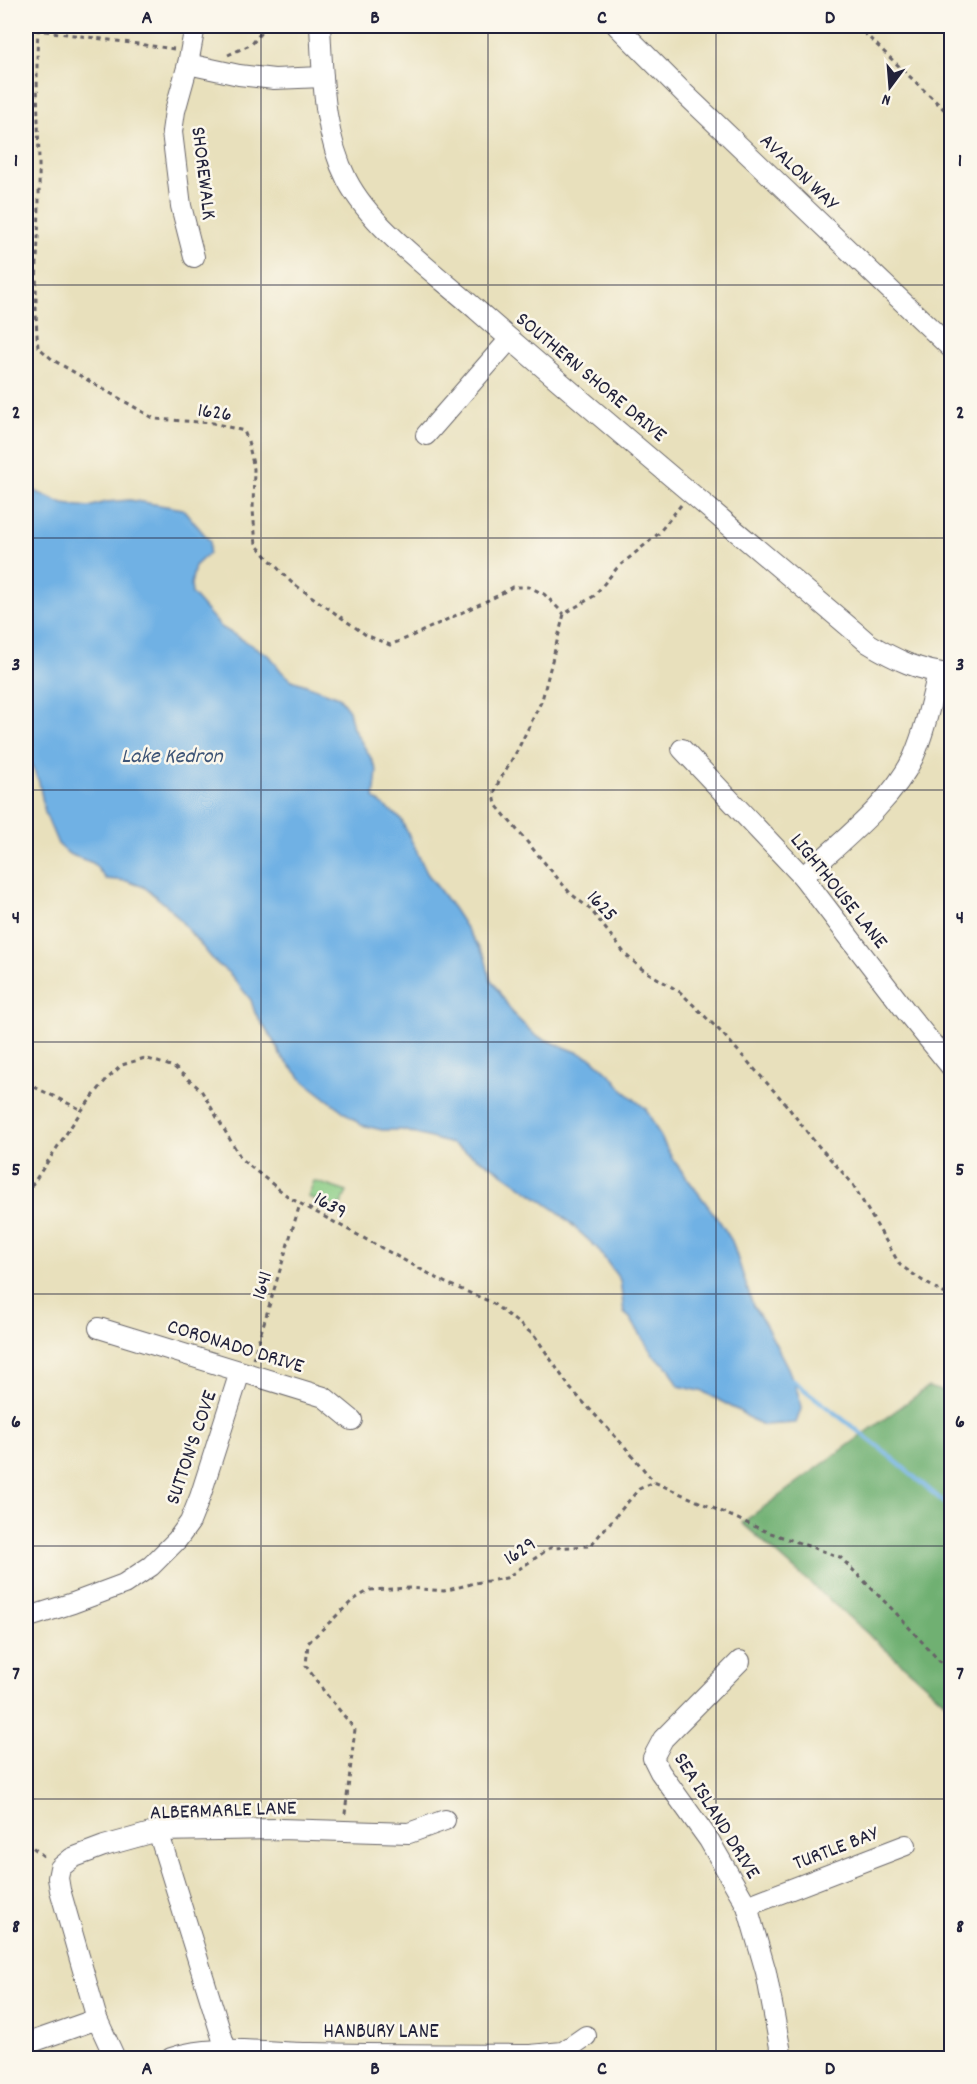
<svg xmlns="http://www.w3.org/2000/svg" width="977" height="2084" font-family="Dekko,sans-serif">
	<rect width="100%" height="100%" fill="#fbf7ec"/>
	<filter id="ink" filterUnits="userSpaceOnUse"><feTurbulence type="fractalNoise" baseFrequency=".0167" numOctaves="2"/><feDisplacementMap in="SourceGraphic" scale="12" xChannelSelector="R" yChannelSelector="G"/><feConvolveMatrix kernelMatrix="1 2 1 2 8 2 1 2 1" color-interpolation-filters="sRGB"/></filter>
	<filter id="wash" filterUnits="userSpaceOnUse"><feTurbulence type="fractalNoise" baseFrequency=".008" numOctaves="4" result="noise"/><feDisplacementMap in="SourceGraphic" scale="24" xChannelSelector="R" yChannelSelector="G"/><feGaussianBlur stdDeviation="1.35" result="paint"/><feColorMatrix in="noise" values="0 0 0 0 0 0 0 0 0 0 0 0 0 0 0 0 0 1.4 0 .05"/><feComposite in="paint" operator="in"/></filter>
	<g filter="url(#wash)">
		<rect width="100%" height="100%" fill="#e8e0bc"/>
		<polygon fill="#8acc84" stroke="#567760" stroke-width="1.5" points="314,1181 347,1192 339,1208 308,1197"/>
		<polygon fill="#6fb072" stroke="#486956" stroke-width="1.5" points="928,1387 951,1394 951,1707 742,1523"/>
		<polygon fill="#70b1e4" stroke="#496a90" stroke-width="1.5" points="26,487 63,504 89,507 106,502 130,500 183,509 210,541 209,553 195,566 191,584 192,594 221,627 270,656 281,671 292,680 339,697 349,710 353,728 371,758 377,771 374,798 401,819 427,873 453,908 485,957 490,978 514,1015 536,1036 592,1058 613,1077 623,1090 646,1109 672,1158 720,1222 732,1241 753,1306 765,1324 788,1368 799,1396 801,1409 796,1423 764,1425 754,1421 739,1411 704,1392 679,1386 669,1368 653,1355 630,1318 624,1313 620,1280 597,1248 558,1212 492,1166 452,1144 402,1130 382,1130 361,1125 305,1082 280,1055 278,1048 255,1013 251,1000 230,974 215,962 171,909 144,887 127,881 106,879 93,863 69,854 58,844 45,813 39,782 26,752"/>
		<g fill="none" stroke-linecap="round" stroke-linejoin="round">
			<polyline stroke="#70b1e4" stroke-width="4.5" points="792,1380 880,1448 952,1509"/>
		</g>
	</g>
	<g filter="url(#ink)">
		<g fill="none" stroke-linecap="round" stroke-linejoin="round">
			<g stroke="#676468" stroke-width="22">
				<g id="minor">
					<path d="M320,26C323,78 323,133 347,180C372,229 437,274 478,311C606,423 738,532 868,643C894,659 921,672 952,674"/>
					<polyline points="617,26 686,95 952,349"/>
					<polyline points="188,64 239,75 274,79 323,77"/>
					<polyline points="194,257 181,206 172,132 175,111 188,64 195,26"/>
					<polyline points="426,435 510,339"/>
					<polyline points="682,749 803,877 908,1014 952,1068"/>
					<path d="M803,877C840,842 891,804 913,758C925,731 931,701 938,673"/>
					<polyline points="99,1328 324,1397 352,1420"/>
					<polyline points="26,1618 73,1603 124,1584 151,1566 177,1540 190,1522 200,1497 240,1372"/>
					<polyline points="740,1661 663,1739 653,1758 660,1772 709,1840 747,1906 766,1972 782,2058"/>
					<polyline points="158,1831 226,2050"/>
					<polyline points="747,1906 906,1845"/>
					<polyline points="26,2044 97,2019"/>
					<polyline points="115,2058 97,2019 60,1890 58,1878 60,1868 72,1858 104,1846 158,1831 280,1829 409,1833 445,1820"/>
					<path d="M171,2058C211,2043 268,2053 311,2053C384,2055 457,2054 530,2055L563,2052L586,2036"/>
				</g>
			</g>
			<g stroke="#676468" stroke-width="3" stroke-dasharray="4.5 4.5" stroke-linecap="butt">
				<polyline points="857,26 952,117"/>
				<path d="M174,49L38,30C35,85 40,140 39,195C39,246 33,297 38,347L53,360L155,419L213,423L244,431L248,441L254,469L253,510L256,545L291,582L366,635L390,645L412,636L497,596L512,587H529L544,594L564,614"/>
				<polyline points="228,55 252,44 266,26"/>
				<polyline points="681,505 658,534 617,568 594,596 564,614 542,700 517,751 499,781 494,794 496,805 570,893 591,910 626,955 642,969 680,992 722,1033 784,1102 814,1141 852,1183 900,1265 923,1281 952,1298"/>
				<polyline points="26,1083 82,1110"/>
				<polyline points="26,1194 82,1110 106,1080 122,1065 145,1058 174,1067 201,1090 242,1160 290,1198 446,1283 491,1302 535,1336 570,1388 625,1447 654,1482"/>
				<polyline points="253,1359 300,1204"/>
				<polyline points="345,1814 355,1729 326,1694 306,1666 308,1643 353,1600 370,1590 410,1588 444,1591 475,1583 506,1578 550,1548 590,1546 639,1489 654,1482 765,1531 840,1557 895,1612 952,1675"/>
				<polyline points="26,1842 46,1858"/>
			</g>
			<use href="#minor" stroke="#fff" stroke-width="20"/>
		</g>
	</g>
	<path fill="none" stroke="#22223b" stroke-width="1.5" stroke-opacity="0.55" d="M261,26V2058M488,26V2058M716,26V2058M26,285H952M26,538H952M26,790H952M26,1042H952M26,1294H952M26,1546H952M26,1799H952"/>
	<g text-anchor="middle" stroke-width="5" stroke-linejoin="round" paint-order="stroke">
		<g font-size="21" fill="#22223b" stroke="#fbf7ec">
			<text transform="translate(800 171) rotate(44)" y="7">AVALON WAY</text>
			<text transform="translate(205 173) rotate(83)" y="7">SHOREWALK</text>
			<text transform="translate(592 376) rotate(40)" y="7">SOUTHERN SHORE DRIVE</text>
			<text transform="translate(215 411) rotate(8)" y="7">1626</text>
			<text transform="translate(840 890) rotate(51)" y="7">LIGHTHOUSE LANE</text>
			<text transform="translate(603 905) rotate(47)" y="7">1625</text>
			<text transform="translate(331 1204) rotate(29)" y="7">1639</text>
			<text transform="translate(261 1285) rotate(-74)" y="7">1641</text>
			<text transform="translate(236 1345) rotate(17)" y="7">CORONADO DRIVE</text>
			<text transform="translate(190 1447) rotate(-71)" y="7">SUTTON'S COVE</text>
			<text transform="translate(519 1550) rotate(-34)" y="7">1629</text>
			<text transform="translate(223 1809) rotate(-2)" y="7">ALBERMARLE LANE</text>
			<text transform="translate(718 1815) rotate(58)" y="7">SEA ISLAND DRIVE</text>
			<text transform="translate(835 1847) rotate(-21)" y="7">TURTLE BAY</text>
			<text x="381" y="2037">HANBURY LANE</text>
		</g>
		<g font-size="22" font-style="italic" fill="#3d5476" stroke="#fbf7ec">
			<text x="172" y="762">Lake Kedron</text>
		</g>
	</g>
	<rect width="977" height="2084" fill="none" stroke="#fbf7ec" stroke-width="66"/>
	<g transform="translate(890 87) rotate(196)" stroke="#fbf7ec" stroke-width="4.5" paint-order="stroke">
	<path d="M0-4.5L10 22L0 15L-10 22Z" fill="#22223b"/>
	<text y="-9" font-size="16" font-weight="bold" text-anchor="middle" fill="#22223b">N</text>
	</g>
	<rect x="33" y="33" width="911" height="2018" fill="none" stroke="#22223b" stroke-width="2"/>
	<g font-size="20" text-anchor="middle" font-weight="bold" fill="#22223b">
		<text x="147" y="23">A</text>
		<text x="375" y="23">B</text>
		<text x="602" y="23">C</text>
		<text x="830" y="23">D</text>
		<text x="16" y="166">1</text>
		<text x="960" y="166">1</text>
		<text x="16" y="418">2</text>
		<text x="960" y="418">2</text>
		<text x="16" y="670">3</text>
		<text x="960" y="670">3</text>
		<text x="16" y="923">4</text>
		<text x="960" y="923">4</text>
		<text x="16" y="1175">5</text>
		<text x="960" y="1175">5</text>
		<text x="16" y="1427">6</text>
		<text x="960" y="1427">6</text>
		<text x="16" y="1679">7</text>
		<text x="960" y="1679">7</text>
		<text x="16" y="1932">8</text>
		<text x="960" y="1932">8</text>
		<text x="147" y="2074">A</text>
		<text x="375" y="2074">B</text>
		<text x="602" y="2074">C</text>
		<text x="830" y="2074">D</text>
	</g>
</svg>
